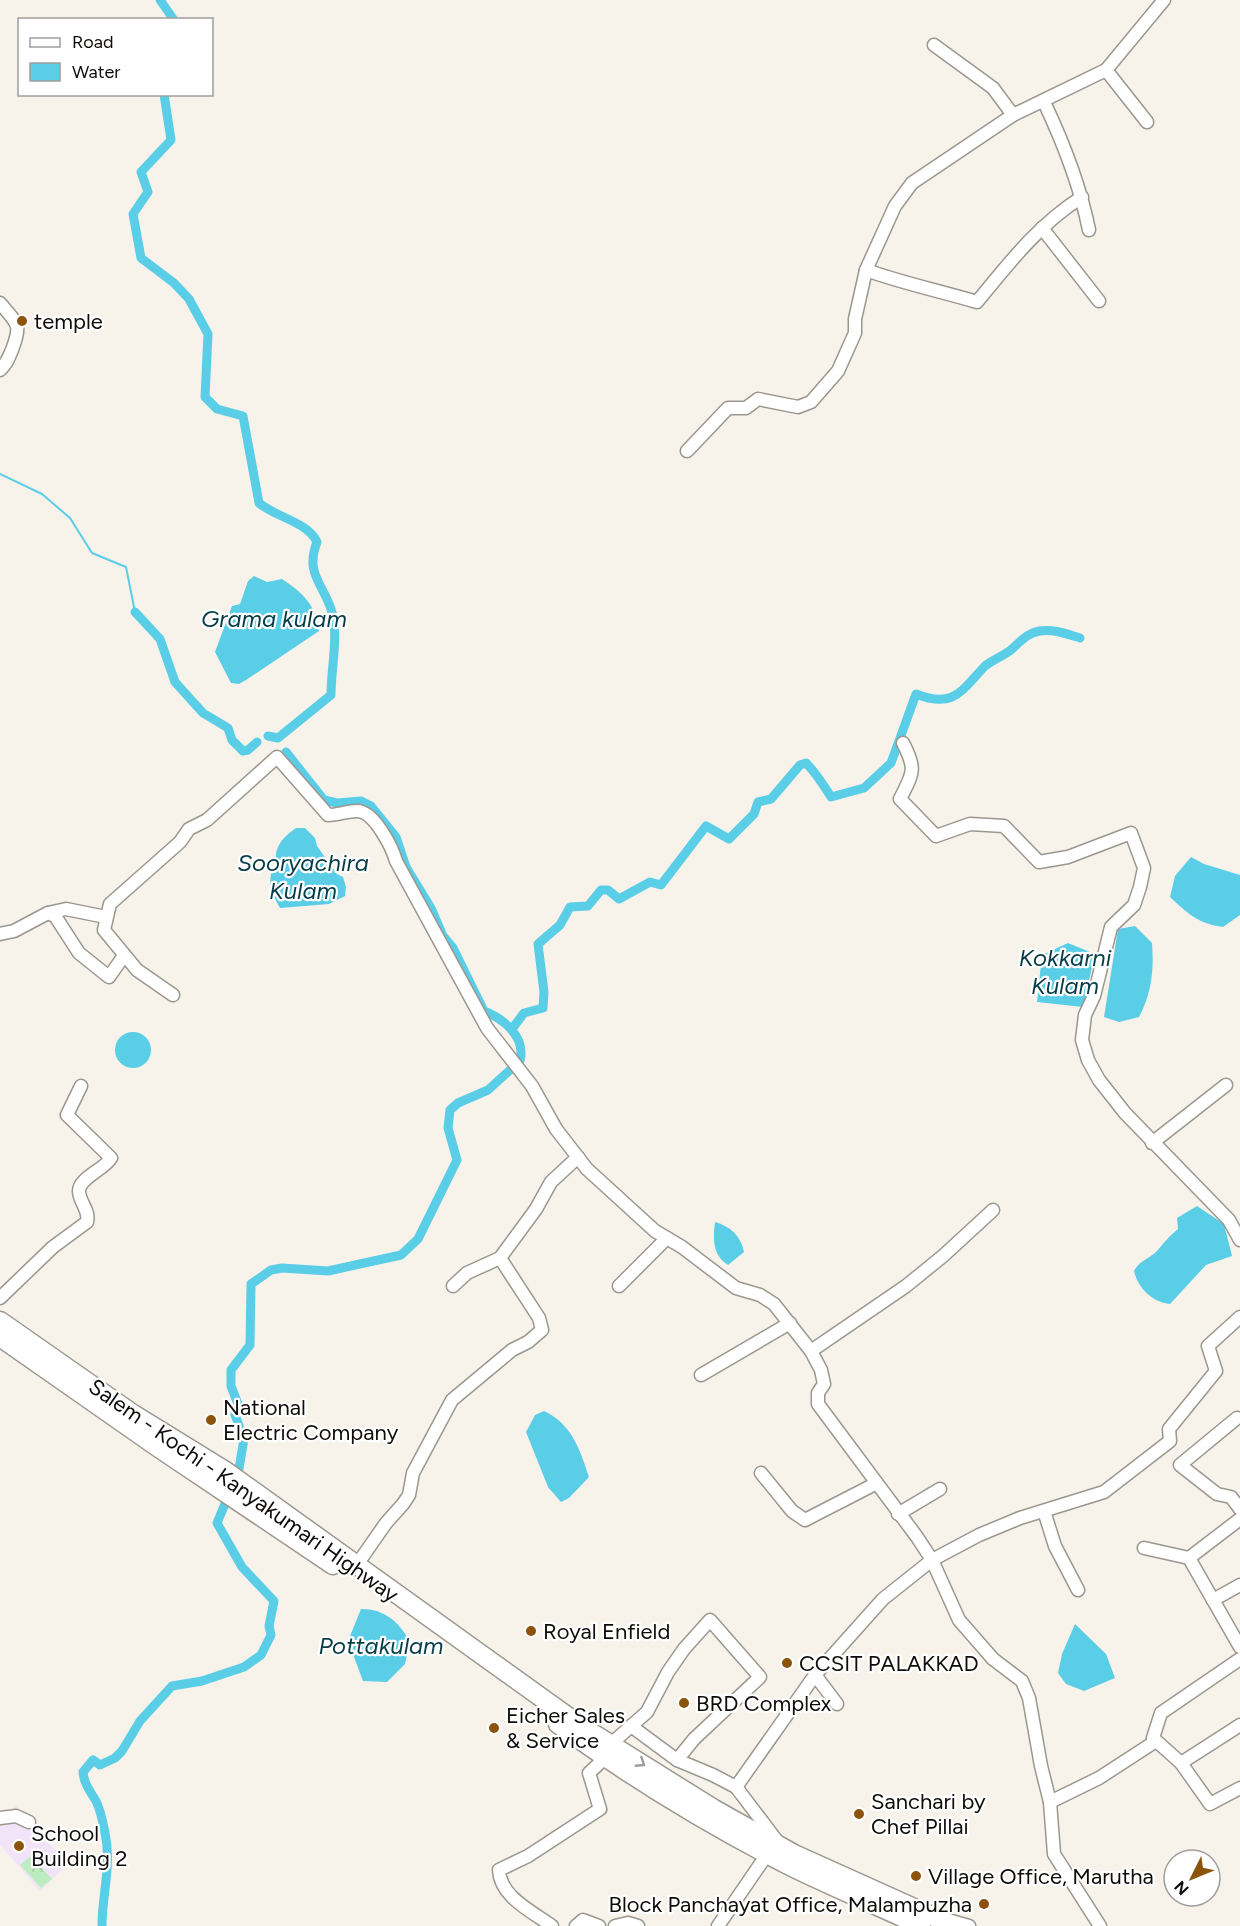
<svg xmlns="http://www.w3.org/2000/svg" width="1240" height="1926" font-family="Figtree,sans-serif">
	<defs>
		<pattern id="park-crowns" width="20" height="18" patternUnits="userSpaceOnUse" patternTransform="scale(1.5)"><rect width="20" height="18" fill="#bcecbf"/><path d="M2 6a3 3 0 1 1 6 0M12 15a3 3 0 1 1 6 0" fill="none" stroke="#a0c9a3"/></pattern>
	</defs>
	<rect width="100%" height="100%" fill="#f8f3ea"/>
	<polygon fill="#f1e4f8" points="16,1806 68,1864 40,1891 0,1845 0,1820"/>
	<polygon fill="url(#park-crowns)" points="31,1856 52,1879 41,1888 20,1865"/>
	<g fill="#5acde7">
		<path d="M254,576L267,582L282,579C302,592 317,606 319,631L246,680L239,684L231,683L215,652L232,606L240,604L248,581Z"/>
		<path d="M296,828H305L315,838L317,846L337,874L343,877L346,887L345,896L329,904L280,908C272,893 265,880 276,864C274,847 282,838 296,828Z"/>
		<path d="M1191,857L1204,864L1240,875V915L1223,927C1199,924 1187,913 1170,897L1175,876Z"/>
		<path d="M1135,926L1152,943C1154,970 1152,992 1139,1017L1119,1022L1104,1017L1118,929Z"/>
		<polygon points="1068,943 1095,954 1083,1007 1037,1002 1042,955"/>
		<circle cx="133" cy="1050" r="18"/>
		<path d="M1197,1206L1224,1224L1232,1256L1206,1265L1170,1304C1152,1302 1138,1288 1134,1271C1140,1260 1149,1259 1157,1251C1164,1243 1169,1236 1178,1229L1177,1218Z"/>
		<path d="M715,1222C730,1226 741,1236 744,1252L728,1265C712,1255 713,1238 715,1222Z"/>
		<path d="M544,1411C572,1424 580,1450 589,1477L569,1498L561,1502L548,1487L526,1432L535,1415Z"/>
		<path d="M361,1609C385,1609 399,1622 410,1642L405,1664L387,1682L363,1681L348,1641Z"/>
		<polygon points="1075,1624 1106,1654 1115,1678 1084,1691 1066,1684 1058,1673 1062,1654"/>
	</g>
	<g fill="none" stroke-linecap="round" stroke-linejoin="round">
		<polyline stroke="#5acde7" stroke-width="2" points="0,474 42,494 70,518 92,553 126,567 135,612"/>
		<g stroke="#5acde7" stroke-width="9">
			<polyline points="160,0 174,20"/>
			<path d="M164,94L171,140L141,172L148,192L133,214L141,258L174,283L189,299L208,334L205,397L217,409L243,416L259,503C275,517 308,522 317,542C303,578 329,587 334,621C337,646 331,670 331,695L278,738L268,736"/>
			<polyline points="135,612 160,639 175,682 203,713 228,728 232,740 243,751 248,750 257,742"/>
			<path d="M286,752L324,800L337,803L361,801L371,806L396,837L406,867L431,908L443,936L453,948L484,1011C504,1019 526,1037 520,1061"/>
			<path d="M512,1029L524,1013L543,1008L544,992L538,944L560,925L570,907L588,906L601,890H608L619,899L650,882L661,885L706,826L729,839L754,814L758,802L771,799L800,765L806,763C817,774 823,784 831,797L864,788L891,763L916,694C954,709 961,691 985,666C993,659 1005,656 1013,648C1021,641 1027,633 1040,631C1054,629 1067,634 1080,638"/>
			<polyline points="237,1480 244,1439 235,1415 238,1404 231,1386 231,1370 250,1345 251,1284 271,1270 282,1268 328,1271 401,1255 418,1239 457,1160 448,1128 450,1110 458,1103 488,1090 510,1070"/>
			<path d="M102,1926C102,1894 112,1865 105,1833C103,1823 101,1811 96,1801C90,1791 84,1784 83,1772L93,1760L100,1765L115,1758L122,1751L140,1721L172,1686L202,1681L244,1667L261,1655L271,1635L269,1626L274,1601L242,1567L217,1523L230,1492"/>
		</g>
		<g stroke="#9b978f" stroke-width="15">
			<g id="minor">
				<polyline points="934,45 993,88 1013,115"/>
				<polyline points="1106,70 1147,122"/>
				<path d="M1044,102C1064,144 1080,185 1089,230"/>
				<polyline points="1042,228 1099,301"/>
				<path d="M866,270C902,283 940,291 977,302C1009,263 1039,224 1082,197"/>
				<path d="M0,303C18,325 22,323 12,350C8,359 7,363 0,370"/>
				<polyline points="687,451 728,408 746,408 758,399 798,407 811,402 838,371 855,333 855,319 866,270 895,206 912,183 1013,115 1106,70 1164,0"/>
				<path d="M903,743C917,770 913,773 900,799L936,836L970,824L1004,826L1039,862L1068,857L1131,833L1144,868L1140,887L1134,905L1111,927L1094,996L1085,1015L1082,1040L1088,1060L1099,1080L1125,1113L1229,1220L1240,1240"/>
				<polyline points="48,913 66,909 106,917"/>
				<polyline points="0,934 14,931 48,913 55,916 79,953 109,977 123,957"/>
				<path d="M173,995L137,970L104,930L110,904L180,842L189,829L207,820L277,757L328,815C338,815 347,811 357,811C374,811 392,847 396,861L487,1028L532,1086L556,1129L587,1169L655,1231L682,1247L736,1288L760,1295L774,1304L811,1351L821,1370L824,1384L818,1393V1404L917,1537L932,1560L959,1620L993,1659L1022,1681L1029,1698L1041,1766L1050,1802"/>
				<polyline points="1152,1143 1226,1085"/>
				<polyline points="500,1258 536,1209 551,1182 578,1157"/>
				<polyline points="619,1286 667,1238"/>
				<path d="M0,1298L53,1247L87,1222C90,1210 79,1202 79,1191C79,1178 105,1169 111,1158L67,1115L81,1086"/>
				<polyline points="811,1351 906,1286 943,1256 993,1210"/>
				<polyline points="701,1375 790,1323"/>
				<polyline points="1237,1418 1180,1465 1217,1494 1231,1497 1240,1509"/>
				<polyline points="761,1473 792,1511 805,1520 875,1484"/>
				<polyline points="1044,1511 1055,1546 1078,1590"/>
				<polyline points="898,1514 940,1489"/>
				<polyline points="1144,1548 1189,1558 1240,1647"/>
				<polyline points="1189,1558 1240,1519"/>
				<polyline points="356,1566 386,1523 403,1504 409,1495 413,1473 452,1400 512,1350 528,1342 542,1330 539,1318 500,1258 467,1273 453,1286"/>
				<polyline points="1213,1600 1240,1585"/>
				<polyline points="1240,1659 1161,1713 1153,1738 1181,1763 1210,1804 1240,1788"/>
				<polyline points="815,1675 837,1704"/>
				<polyline points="631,1726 677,1760 713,1775 736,1787 815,1675 883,1599 932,1560 979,1535 1020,1518 1104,1492 1170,1441 1169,1429 1216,1371 1208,1346 1240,1317"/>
				<polyline points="612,1743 647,1712 668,1672 684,1649 710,1620 760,1677 694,1739 677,1760"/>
				<polyline points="1181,1763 1240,1725"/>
				<polyline points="736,1787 777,1841"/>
				<polyline points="0,1818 16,1816 29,1822"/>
				<polyline points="948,1920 969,1926"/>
				<path d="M552,1926C533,1912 500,1897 499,1870L528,1856L600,1809L589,1773L606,1757"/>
				<polyline points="576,1926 583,1920 599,1926"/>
				<polyline points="615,1926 628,1923 638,1926"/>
				<polyline points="718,1926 768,1853"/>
				<polyline points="1100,1926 1054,1854 1050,1802 1099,1778 1156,1741"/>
			</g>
		</g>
		<g stroke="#9b978f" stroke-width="21">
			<g id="highway">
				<polyline points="0,1321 133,1414 227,1472 581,1726 714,1809 794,1854 954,1926"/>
				<polyline points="0,1337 156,1446 333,1565"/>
				<path d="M558,1724C631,1777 708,1824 788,1865C832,1887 877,1905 921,1926"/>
			</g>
		</g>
		<use href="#minor" stroke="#fff" stroke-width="12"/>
		<use href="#highway" stroke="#fff" stroke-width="18"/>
	</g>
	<defs><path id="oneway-chevron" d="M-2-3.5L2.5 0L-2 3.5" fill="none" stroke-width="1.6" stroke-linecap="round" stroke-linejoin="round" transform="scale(1.5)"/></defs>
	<use stroke="#9f9e9d" href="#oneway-chevron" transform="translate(641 1763) rotate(33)"/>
	<g fill="#8c530b" stroke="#fff" stroke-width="2">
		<circle cx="22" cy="321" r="6"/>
		<circle cx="211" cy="1420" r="6"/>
		<circle cx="531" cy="1631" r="6"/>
		<circle cx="787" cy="1663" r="6"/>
		<circle cx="684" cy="1703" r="6"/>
		<circle cx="494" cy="1728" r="6"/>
		<circle cx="859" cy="1814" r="6"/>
		<circle cx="19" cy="1846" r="6"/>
		<circle cx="916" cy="1876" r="6"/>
		<circle cx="984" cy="1904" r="6"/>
	</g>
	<g text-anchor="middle" stroke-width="4.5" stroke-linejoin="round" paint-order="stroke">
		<g font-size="22" fill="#0e0c0a" stroke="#fff" text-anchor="start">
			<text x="34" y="329">temple</text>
			<text x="223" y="1415">National<tspan x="223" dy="25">Electric Company</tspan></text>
			<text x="543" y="1639">Royal Enfield</text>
			<text x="799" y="1671">CCSIT PALAKKAD</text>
			<text x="696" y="1711">BRD Complex</text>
			<text x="506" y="1723">Eicher Sales<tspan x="506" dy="25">&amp; Service</tspan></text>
			<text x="871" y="1809">Sanchari by<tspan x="871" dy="25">Chef Pillai</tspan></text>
			<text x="31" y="1841">School<tspan x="31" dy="25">Building 2</tspan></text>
			<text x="928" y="1884">Village Office, Marutha</text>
			<text x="972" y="1912" text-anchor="end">Block Panchayat Office, Malampuzha</text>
		</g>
		<g font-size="22" fill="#0e0c0a" stroke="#fff">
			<text transform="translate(244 1490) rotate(35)" y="8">Salem - Kochi - Kanyakumari Highway</text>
		</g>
		<g font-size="24" font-style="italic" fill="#063d48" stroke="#fff">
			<text x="274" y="627">Grama kulam</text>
			<text x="303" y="871">Sooryachira<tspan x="303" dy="28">Kulam</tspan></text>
			<text x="1065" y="966">Kokkarni<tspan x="1065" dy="28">Kulam</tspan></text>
			<text x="381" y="1654">Pottakulam</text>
		</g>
	</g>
	<rect x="18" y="18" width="195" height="78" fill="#ffffff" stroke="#9f9e9d" stroke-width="1.5"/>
	<rect x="30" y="38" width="30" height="9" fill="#ffffff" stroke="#9f9e9d" stroke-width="1.5"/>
	<text x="72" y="48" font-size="18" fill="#0e0c0a">Road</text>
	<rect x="30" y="63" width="30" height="18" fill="#5acde7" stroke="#9f9e9d" stroke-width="1.5"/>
	<text x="72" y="78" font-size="18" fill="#0e0c0a">Water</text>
	<g transform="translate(1192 1878) rotate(227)"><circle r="28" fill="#ffffff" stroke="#9f9e9d" stroke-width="1.5"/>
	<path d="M0-4.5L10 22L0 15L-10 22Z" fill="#8c530b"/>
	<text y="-9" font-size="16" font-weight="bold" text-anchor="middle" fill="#0e0c0a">N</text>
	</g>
</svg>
